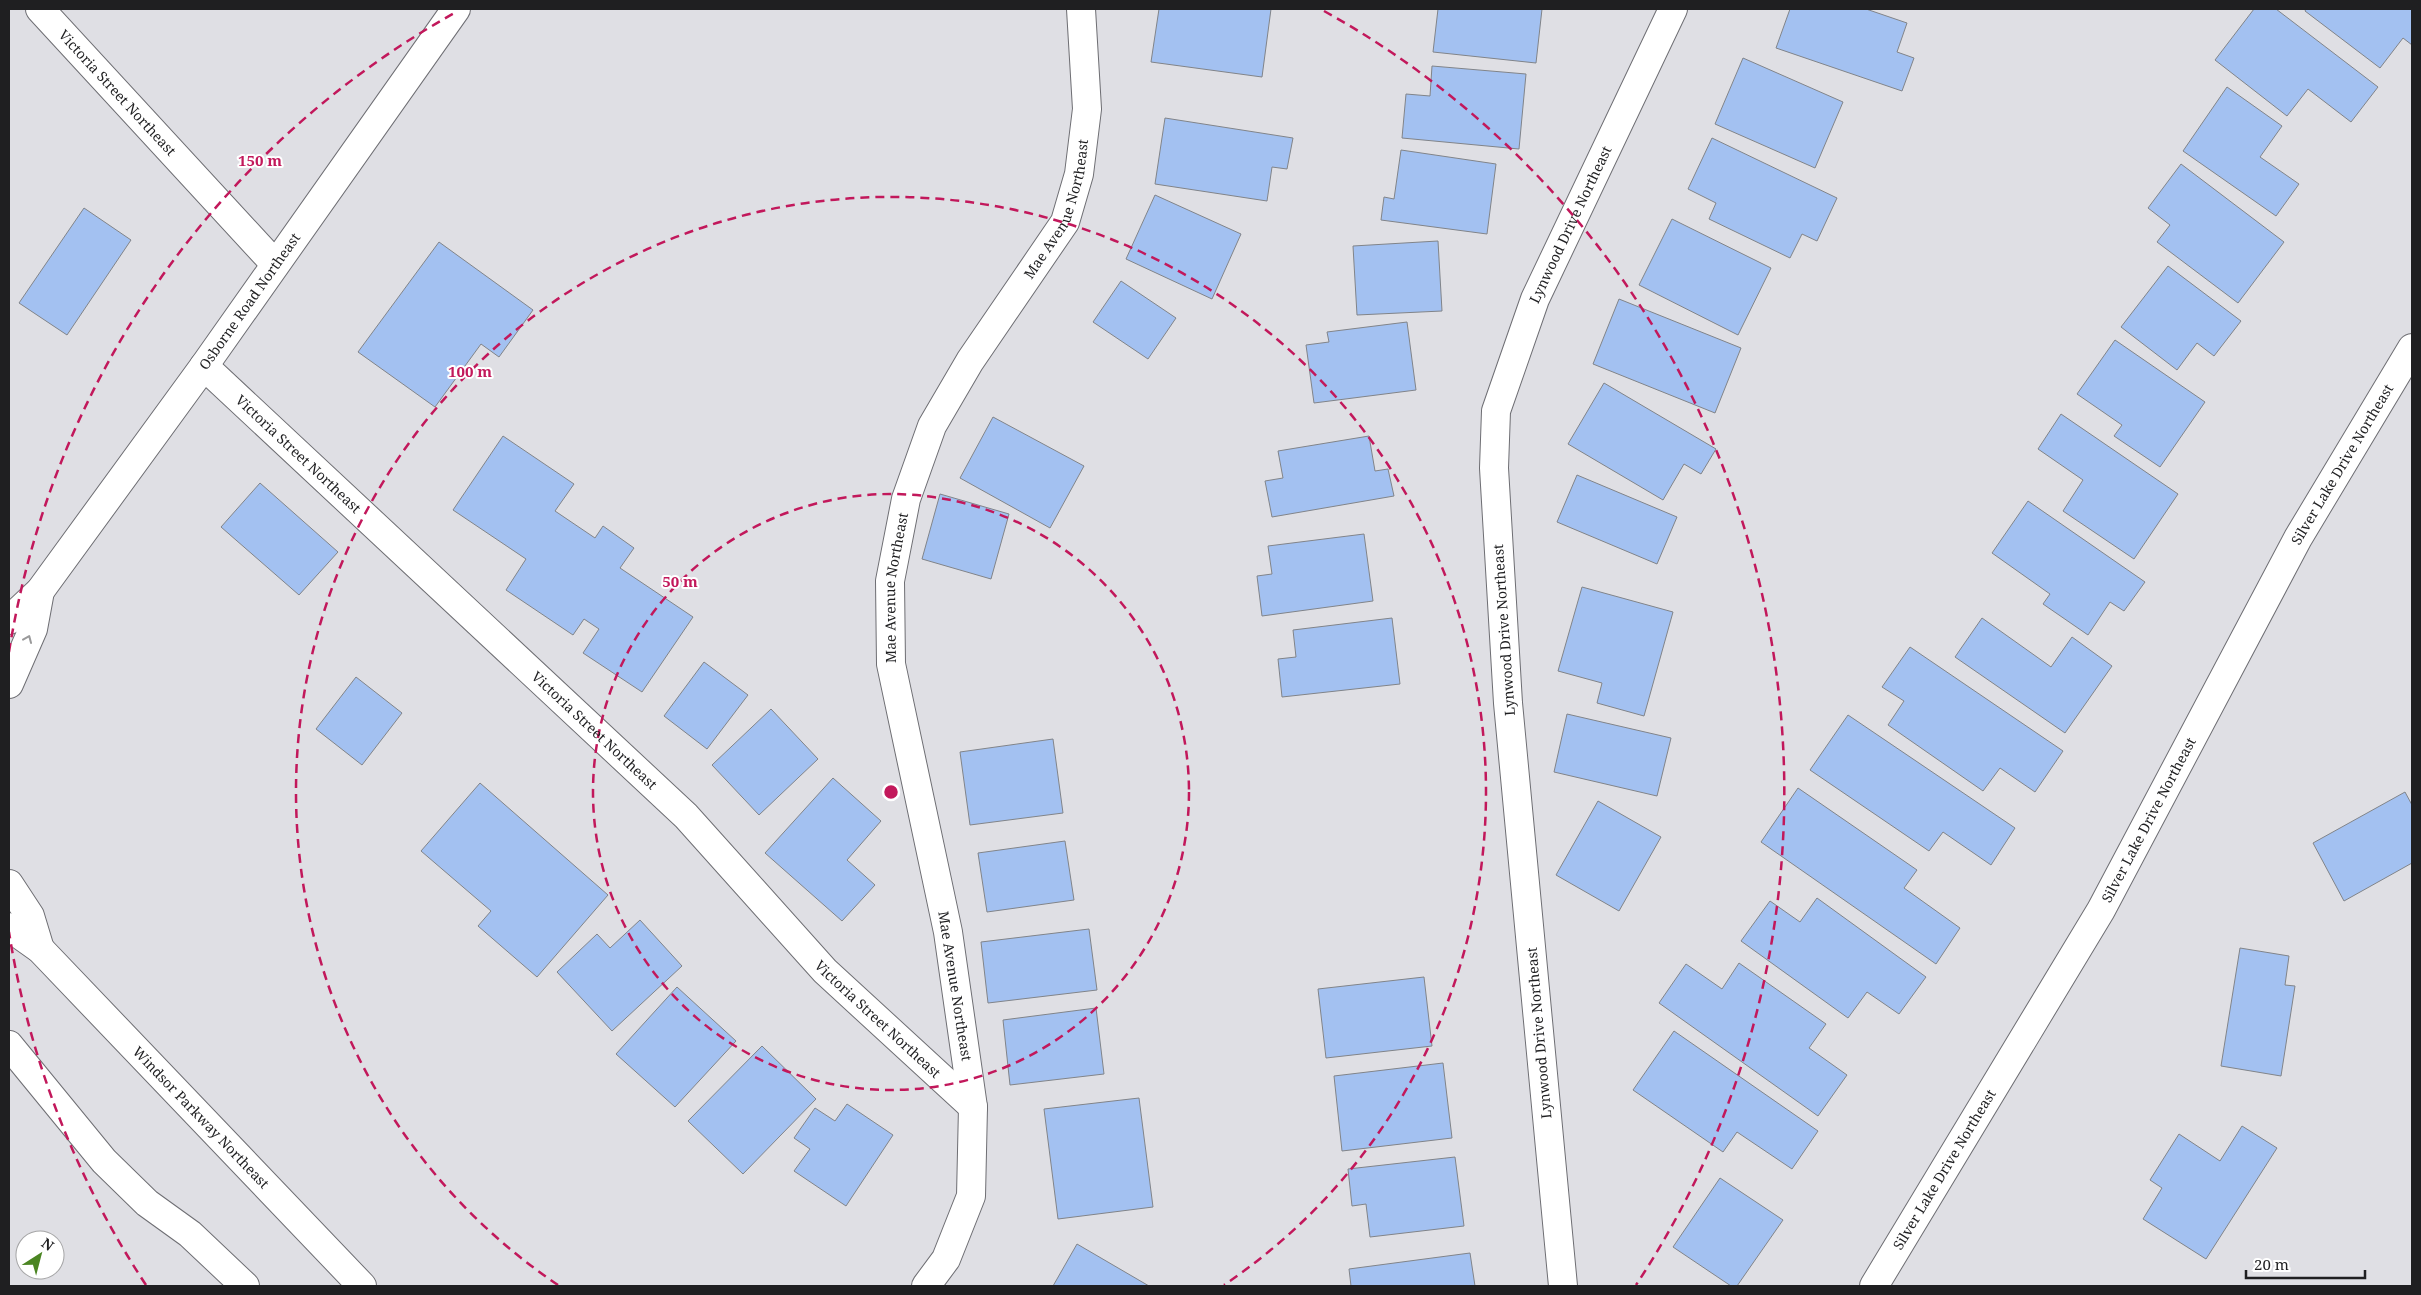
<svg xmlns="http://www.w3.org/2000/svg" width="2421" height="1295" font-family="'Noto Serif',serif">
	<rect width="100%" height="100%" fill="#dfdfe4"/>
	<g fill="#a3c1f1" stroke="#818489">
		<polygon points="1159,9 1271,9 1262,77 1151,62"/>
		<polygon points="1438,9 1542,9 1536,63 1433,52"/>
		<polygon points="1790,9 1866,9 1907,23 1897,52 1914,58 1902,91 1776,48"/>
		<polygon points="2254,9 2276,9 2378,87 2351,122 2308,89 2287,116 2215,60"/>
		<polygon points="2306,9 2412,9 2412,45 2403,38 2380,68 2305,11"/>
		<polygon points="1743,58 1843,102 1815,168 1715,124"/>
		<polygon points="1432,66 1526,74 1519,149 1402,138 1406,94 1430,96"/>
		<polygon points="2227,87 2282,126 2260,157 2299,184 2276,216 2183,151"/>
		<polygon points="1165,118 1293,138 1287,169 1272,167 1267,201 1155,184"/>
		<polygon points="1712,138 1837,198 1817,241 1802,234 1790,258 1709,219 1716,203 1688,189"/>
		<polygon points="1401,150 1496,164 1487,234 1381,220 1384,197 1394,199"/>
		<polygon points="2181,164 2284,242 2238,303 2157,242 2170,225 2148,208"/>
		<polygon points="1155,195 1241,234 1212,299 1126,259"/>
		<polygon points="84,208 131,240 67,335 19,303"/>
		<polygon points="1672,219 1771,268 1738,335 1639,285"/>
		<polygon points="1438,241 1442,311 1357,315 1353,246"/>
		<polygon points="439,242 533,310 499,357 481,344 435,407 358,352"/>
		<polygon points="2168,266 2241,321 2214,356 2197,343 2177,370 2121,327"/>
		<polygon points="1121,281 1176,318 1148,359 1093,322"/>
		<polygon points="1619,299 1741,348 1715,413 1593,364"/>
		<polygon points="1407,322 1416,390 1314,403 1306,345 1329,342 1327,332"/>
		<polygon points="2115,340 2205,402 2160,467 2114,436 2122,425 2077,394"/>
		<polygon points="1604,383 1716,449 1701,474 1684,464 1663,500 1568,444"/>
		<polygon points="2061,414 2178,494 2134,559 2063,511 2083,480 2038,449"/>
		<polygon points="993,417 1084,466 1050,528 960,478"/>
		<polygon points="503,436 574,484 555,511 595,538 603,526 634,548 620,568 693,617 642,692 583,653 599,629 584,619 573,635 506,590 526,559 453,510"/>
		<polygon points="1369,436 1375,471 1388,469 1394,496 1272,517 1265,481 1283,478 1278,451"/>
		<polygon points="1577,475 1677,517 1657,564 1557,522"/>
		<polygon points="260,483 338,552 299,595 221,527"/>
		<polygon points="940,494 1009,514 991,579 922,559"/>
		<polygon points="2028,501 2145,582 2124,611 2110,602 2088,635 2043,604 2050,594 1992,553"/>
		<polygon points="1364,534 1373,601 1262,616 1257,576 1272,574 1268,546"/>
		<polygon points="1582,587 1673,612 1644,716 1597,703 1602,683 1558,671"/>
		<polygon points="1392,618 1400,684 1282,697 1278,659 1296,657 1293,630"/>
		<polygon points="1982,618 2051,667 2072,637 2112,666 2065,733 1955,657"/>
		<polygon points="1910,647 2063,751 2035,792 2000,768 1983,791 1888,725 1904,701 1882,687"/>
		<polygon points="704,662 748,695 707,749 664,716"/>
		<polygon points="356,677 402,713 362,765 316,729"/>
		<polygon points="771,709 818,759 759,815 712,765"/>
		<polygon points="1567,714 1671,738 1657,796 1554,772"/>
		<polygon points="1848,715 2015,828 1991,865 1943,832 1929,851 1810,770"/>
		<polygon points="1053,739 1063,813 970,825 960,752"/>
		<polygon points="833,778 881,821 847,860 875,885 842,921 765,853"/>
		<polygon points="480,783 608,895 537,977 478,926 491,911 421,851"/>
		<polygon points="1798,788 1917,870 1904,888 1960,928 1936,964 1761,842"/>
		<polygon points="2405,792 2412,805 2412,863 2344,901 2313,843"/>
		<polygon points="1598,801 1661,837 1619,911 1556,875"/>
		<polygon points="1065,841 1074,900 987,912 978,853"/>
		<polygon points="1817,898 1926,977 1899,1014 1867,992 1848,1018 1741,941 1770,901 1800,922"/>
		<polygon points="640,920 682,966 612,1031 557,972 597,934 610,948"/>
		<polygon points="1089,929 1097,990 988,1003 981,942"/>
		<polygon points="2240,948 2289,956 2285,985 2295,986 2281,1076 2221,1066"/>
		<polygon points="1739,963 1826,1024 1809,1048 1847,1075 1818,1116 1659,1003 1686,964 1722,989"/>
		<polygon points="1424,977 1432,1046 1326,1058 1318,989"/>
		<polygon points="677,987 736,1041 675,1107 616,1054"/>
		<polygon points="1096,1008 1104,1074 1010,1085 1003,1020"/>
		<polygon points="1674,1031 1818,1131 1792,1169 1737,1132 1723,1152 1633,1090"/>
		<polygon points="762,1046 816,1099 743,1174 688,1121"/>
		<polygon points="1443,1063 1452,1138 1342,1151 1334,1076"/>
		<polygon points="1139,1098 1153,1207 1058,1219 1044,1109"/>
		<polygon points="847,1104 893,1135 846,1206 794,1171 810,1149 794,1138 815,1108 835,1121"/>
		<polygon points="2242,1126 2277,1148 2206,1259 2143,1219 2162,1188 2150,1180 2179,1134 2220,1161"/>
		<polygon points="1455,1157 1464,1226 1370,1237 1366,1204 1352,1206 1348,1169"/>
		<polygon points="1720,1178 1783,1220 1737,1286 1731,1286 1673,1247"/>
		<polygon points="1077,1244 1149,1286 1053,1286"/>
		<polygon points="1470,1253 1475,1286 1351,1286 1349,1269"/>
	</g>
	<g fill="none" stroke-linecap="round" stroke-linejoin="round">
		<g stroke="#6e6e73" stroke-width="30">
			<g id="minor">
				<path id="s1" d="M40,9L275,264"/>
				<path id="s2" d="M204,366L686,816L825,971L973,1107"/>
				<path id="s3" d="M9,620L40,591L204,366L456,9"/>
				<polyline points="9,684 33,629 40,591"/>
				<polyline points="9,884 30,916 40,949"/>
				<path id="s4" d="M9,927L40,949L362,1286"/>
				<polyline points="9,1045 104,1161 147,1203 190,1234 245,1286"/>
				<path id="s5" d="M926,1286L946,1259L971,1196L973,1107L948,932L891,664L890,581L906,499L932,426L970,361L1065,222L1079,174L1087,109L1081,9"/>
				<path id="s6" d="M1563,1286L1508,703L1494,468L1496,411L1535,299L1673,9"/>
				<path id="s7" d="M1874,1286L2101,910L2298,538L2412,348"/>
			</g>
		</g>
		<use href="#minor" stroke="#fff" stroke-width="28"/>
	</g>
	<defs><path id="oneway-chevron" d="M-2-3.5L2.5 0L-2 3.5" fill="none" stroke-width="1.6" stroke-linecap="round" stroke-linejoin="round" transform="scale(1.25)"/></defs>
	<use stroke="#9a9a9b" href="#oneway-chevron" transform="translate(28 639) rotate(-67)"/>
	<g fill="none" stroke="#c2185b" stroke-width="2.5" stroke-dasharray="9 6">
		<circle cx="891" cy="792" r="298"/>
		<path d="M558 1285A595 595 0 1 1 1224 1285"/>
		<path d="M146 1285A893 893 0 0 1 9 932M9 652A893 893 0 0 1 458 11M1324 11A893 893 0 0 1 1636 1285"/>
	</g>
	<g text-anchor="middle" stroke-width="4" stroke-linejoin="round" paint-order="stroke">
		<g font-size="14" fill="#1f1f21" stroke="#fff">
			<text dy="5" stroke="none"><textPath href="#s1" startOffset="114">Victoria Street Northeast</textPath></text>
			<text dy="5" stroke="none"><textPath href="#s5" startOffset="1138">Mae Avenue Northeast</textPath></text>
			<text dy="5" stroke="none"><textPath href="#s6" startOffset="1079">Lynwood Drive Northeast</textPath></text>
			<text dy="5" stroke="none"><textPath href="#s3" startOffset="400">Osborne Road Northeast</textPath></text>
			<text dy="5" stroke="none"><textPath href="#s2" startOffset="129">Victoria Street Northeast</textPath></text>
			<text dy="5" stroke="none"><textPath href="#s7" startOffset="946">Silver Lake Drive Northeast</textPath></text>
			<text dy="5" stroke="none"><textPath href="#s5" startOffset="718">Mae Avenue Northeast</textPath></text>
			<text transform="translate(1504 630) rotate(-94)" y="5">Lynwood Drive Northeast</text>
			<text dy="5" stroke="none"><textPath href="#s2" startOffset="534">Victoria Street Northeast</textPath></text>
			<text dy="5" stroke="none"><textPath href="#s7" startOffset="541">Silver Lake Drive Northeast</textPath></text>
			<text transform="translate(955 986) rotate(81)" y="5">Mae Avenue Northeast</text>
			<text dy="5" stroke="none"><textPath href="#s2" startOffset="939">Victoria Street Northeast</textPath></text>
			<text transform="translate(1539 1033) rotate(-95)" y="5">Lynwood Drive Northeast</text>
			<text dy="5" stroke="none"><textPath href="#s4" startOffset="271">Windsor Parkway Northeast</textPath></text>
			<text dy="5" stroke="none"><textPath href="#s7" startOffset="136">Silver Lake Drive Northeast</textPath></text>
		</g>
	</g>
	<circle cx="891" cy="792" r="8" fill="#c2185b" stroke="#fff" stroke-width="2.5"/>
	<g font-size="15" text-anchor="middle" font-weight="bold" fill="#c2185b" stroke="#fff" stroke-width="4" stroke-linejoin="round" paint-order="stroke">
		<text x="260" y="166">150 m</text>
		<text x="470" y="377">100 m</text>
		<text x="680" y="587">50 m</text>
	</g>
	<rect width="2421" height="1295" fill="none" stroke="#1f1f21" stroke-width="20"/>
	<g transform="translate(40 1255) rotate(36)"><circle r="24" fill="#ffffff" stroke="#a5a5a6"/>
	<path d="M0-4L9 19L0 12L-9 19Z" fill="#4b8522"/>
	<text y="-8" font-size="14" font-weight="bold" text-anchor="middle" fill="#1f1f21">N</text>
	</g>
	<path d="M2246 1270v8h119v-8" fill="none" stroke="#1f1f21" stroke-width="2.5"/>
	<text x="2254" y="1270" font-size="15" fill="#1f1f21" stroke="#ffffff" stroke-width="4" paint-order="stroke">20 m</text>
</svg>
